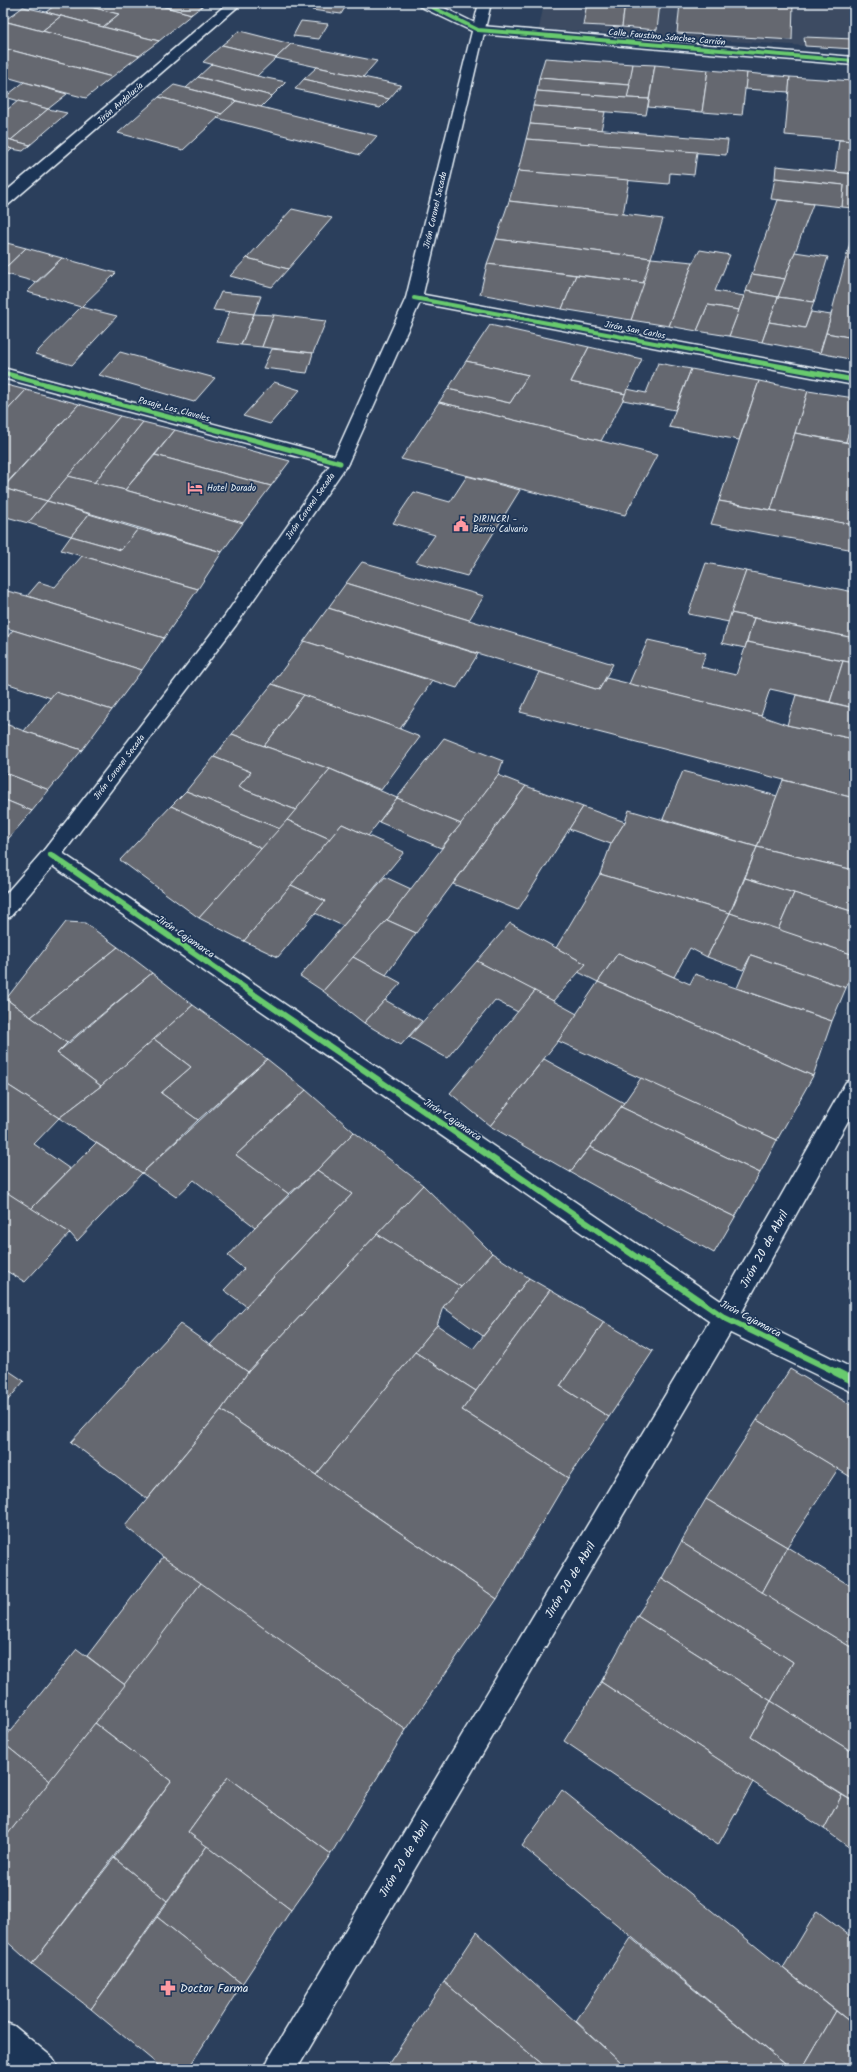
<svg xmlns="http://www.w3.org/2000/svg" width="857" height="2072" font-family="Kalam,sans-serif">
	<rect width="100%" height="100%" fill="#2b3f5c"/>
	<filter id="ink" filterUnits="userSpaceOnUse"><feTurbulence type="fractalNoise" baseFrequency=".025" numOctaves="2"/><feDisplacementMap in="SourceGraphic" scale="8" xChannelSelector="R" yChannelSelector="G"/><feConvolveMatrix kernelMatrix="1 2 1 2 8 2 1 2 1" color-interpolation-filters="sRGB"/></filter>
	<g filter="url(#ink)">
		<polygon fill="#3c4b62" points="544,3 854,3 854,49 539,29"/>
		<g fill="#65676f" stroke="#e8f1f8">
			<polygon points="58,3 75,3 119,14 103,27 46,12"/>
			<polygon points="75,3 150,3 192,14 159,41 103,27 119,14"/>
			<polygon points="150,3 206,3 192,14"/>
			<polygon points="317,3 348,3 341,14 312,10"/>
			<polygon points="587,3 625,3 622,27 583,25"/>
			<polygon points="625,3 660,3 657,30 622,27"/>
			<polygon points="680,3 793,3 792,40 677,33"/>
			<polygon points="23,7 46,12 61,16 42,31 4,21"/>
			<polygon points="61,16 103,27 159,41 139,56 42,31"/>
			<polygon points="3,21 42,31 139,56 112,77 3,48"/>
			<polygon points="301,21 328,24 319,39 293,36"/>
			<polygon points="239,31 244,32 291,44 276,58 222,45"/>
			<polygon points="804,37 854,39 854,49 805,46"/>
			<polygon points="291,44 377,61 363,77 276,58"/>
			<polygon points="222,45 276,58 257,76 203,62"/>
			<polygon points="3,48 112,77 86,98 24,82 3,76 3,70 9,65 3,64"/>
			<polygon points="545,58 633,64 630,85 539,78"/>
			<polygon points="212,64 257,76 286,82 272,96 198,77"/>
			<polygon points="633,64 655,65 649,99 627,98"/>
			<polygon points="655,65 708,70 702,112 648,107"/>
			<polygon points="317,67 363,77 401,85 389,99 304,79"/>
			<polygon points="708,70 747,73 742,115 702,112"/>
			<polygon points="747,73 790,77 789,92 745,89"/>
			<polygon points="198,77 272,96 261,107 186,88"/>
			<polygon points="790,77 854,81 854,141 785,135"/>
			<polygon points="539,78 630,85 627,98 537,91"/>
			<polygon points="304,79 389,99 380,108 295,89"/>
			<polygon points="24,82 67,94 48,109 5,97"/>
			<polygon points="174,85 186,88 236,101 222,114 159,97"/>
			<polygon points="537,91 627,98 649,99 646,115 533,106"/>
			<polygon points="159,97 222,114 183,150 118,133"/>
			<polygon points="18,101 48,109 11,140 3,137 3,113"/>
			<polygon points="236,101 261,107 377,136 360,155 217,118"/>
			<polygon points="533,106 605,112 601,130 530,124"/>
			<polygon points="48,109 67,113 30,145 11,140"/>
			<polygon points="530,124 728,140 726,155 526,139"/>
			<polygon points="3,137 11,140 30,145 23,151 12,149 3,146"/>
			<polygon points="526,139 697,152 694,175 670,173 669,184 518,171"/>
			<polygon points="839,140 854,141 854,174 835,172"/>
			<polygon points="3,146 12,149 3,157"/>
			<polygon points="776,166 854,174 854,208 842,207 844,185 775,178"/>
			<polygon points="518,171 629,180 623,214 509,201"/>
			<polygon points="775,178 844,185 842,207 771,199"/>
			<polygon points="778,200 813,204 785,279 752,274"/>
			<polygon points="509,201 623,214 663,219 651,258 496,239"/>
			<polygon points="292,209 332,218 288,269 247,258"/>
			<polygon points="854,228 854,338 826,333"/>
			<polygon points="496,239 651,258 644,283 487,264"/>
			<polygon points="3,242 26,248 3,270"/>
			<polygon points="26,248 62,258 36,282 3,273 3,270"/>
			<polygon points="700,250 730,255 715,291 744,296 739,310 708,305 697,331 669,326 693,262"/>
			<polygon points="795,252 828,257 814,302 778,297"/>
			<polygon points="62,258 116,273 81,307 27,292"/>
			<polygon points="247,258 288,269 272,287 230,276"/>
			<polygon points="651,258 693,262 669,326 631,320"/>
			<polygon points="487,264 576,275 562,309 480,294"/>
			<polygon points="752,274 785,279 778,297 746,291"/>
			<polygon points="576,275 644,283 631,320 562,309"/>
			<polygon points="746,291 778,297 762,342 729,336"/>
			<polygon points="221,292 261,296 254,314 213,310"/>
			<polygon points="778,297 814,302 805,328 769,322"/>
			<polygon points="708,305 739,310 729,336 697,331"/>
			<polygon points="81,307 117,316 72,365 35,354"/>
			<polygon points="230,311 254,314 241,345 217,342"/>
			<polygon points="811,312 831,315 820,353 762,342 769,322 805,328"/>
			<polygon points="254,314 274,315 262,347 241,345"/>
			<polygon points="274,315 326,321 313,353 262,347"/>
			<polygon points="490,325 589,347 571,382 626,394 601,441 439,402 448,389 510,403 528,375 466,361"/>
			<polygon points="826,333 854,338 849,359 820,353"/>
			<polygon points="854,343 854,359 849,359"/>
			<polygon points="589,347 642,359 626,394 571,382"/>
			<polygon points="272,349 313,353 307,373 263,368"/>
			<polygon points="120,352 215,378 194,402 99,375"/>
			<polygon points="466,361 528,375 510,403 448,389"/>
			<polygon points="658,363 691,369 675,410 623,400 627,389 646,393"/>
			<polygon points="691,369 759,381 739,440 669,427"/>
			<polygon points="759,381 808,391 771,510 719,501"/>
			<polygon points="274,382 300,390 270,424 243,416"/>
			<polygon points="3,384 26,390 3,415"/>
			<polygon points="26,390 79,404 3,487 3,415"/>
			<polygon points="808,391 854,398 854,412 846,442 795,433"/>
			<polygon points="439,402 601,441 657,455 625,515 401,459"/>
			<polygon points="79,404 120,416 47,501 3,488"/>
			<polygon points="854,412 854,444 846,442"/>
			<polygon points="120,416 143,422 94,483 68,476"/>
			<polygon points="143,422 175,430 125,490 94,483"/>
			<polygon points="175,430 290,461 271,486 155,455"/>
			<polygon points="795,433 854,444 854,525 771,510"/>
			<polygon points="155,455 271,486 243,523 125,490"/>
			<polygon points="68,476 125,490 243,523 222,552 47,501"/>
			<polygon points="467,476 520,490 467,576 416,562 435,535 393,523 414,492 450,502"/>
			<polygon points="3,488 47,501 28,523 3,516"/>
			<polygon points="47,501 89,514 71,536 28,523"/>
			<polygon points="719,501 854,525 854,550 711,524"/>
			<polygon points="89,514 138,529 121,550 71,536"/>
			<polygon points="138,529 222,552 198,589 61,550 71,536 121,550"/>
			<polygon points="82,556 198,589 164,638 27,596 39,582 55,587"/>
			<polygon points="362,562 484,596 469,620 346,583"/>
			<polygon points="706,563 746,571 729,622 688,614"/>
			<polygon points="746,571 854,592 854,638 731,613"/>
			<polygon points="346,583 469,620 613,664 599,690 328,608"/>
			<polygon points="3,590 27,596 164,638 142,670 3,627"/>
			<polygon points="328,608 478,654 457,688 304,641"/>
			<polygon points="731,613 754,618 745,648 722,643"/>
			<polygon points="754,618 854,638 854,663 747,642"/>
			<polygon points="13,630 142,670 112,710 55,692 51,698 3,682 3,642"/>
			<polygon points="648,640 706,653 701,667 736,675 747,642 843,661 830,702 770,689 761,716 629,684"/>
			<polygon points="304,641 432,681 400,729 272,684"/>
			<polygon points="843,661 854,663 854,708 830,702"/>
			<polygon points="539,672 599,690 606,678 761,716 787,725 854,739 854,798 520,712"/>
			<polygon points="272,684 304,695 264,746 232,734"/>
			<polygon points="55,692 112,710 82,750 24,731"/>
			<polygon points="304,695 400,729 420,737 381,790 330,769 264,746"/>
			<polygon points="796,695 854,708 854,739 787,725"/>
			<polygon points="3,723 24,731 82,750 49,790 3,772"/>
			<polygon points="232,734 264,746 330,769 296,810 238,787 251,772 214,757"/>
			<polygon points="444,738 503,761 498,775 461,824 397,798"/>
			<polygon points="214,757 251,772 238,787 296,810 280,829 186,791"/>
			<polygon points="330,769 397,798 368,836 342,824 330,839 287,820"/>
			<polygon points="683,771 777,796 757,847 663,819"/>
			<polygon points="3,772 49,790 32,811 3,799"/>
			<polygon points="498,775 526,786 416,933 387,920"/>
			<polygon points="783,780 854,798 854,870 757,847"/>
			<polygon points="526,786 583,807 518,910 453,884"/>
			<polygon points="186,791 280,829 262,849 171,806"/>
			<polygon points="397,798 461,824 441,848 379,822"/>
			<polygon points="3,799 32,811 3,845"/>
			<polygon points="171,806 262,849 199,918 120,860"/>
			<polygon points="583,807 625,822 611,844 569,829"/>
			<polygon points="629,810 757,847 730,913 600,874 611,844 625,822"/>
			<polygon points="287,820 330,839 244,941 199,918"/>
			<polygon points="342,824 404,852 343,926 315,913 325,901 291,885"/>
			<polygon points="757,847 854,870 854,912 745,878"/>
			<polygon points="600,874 730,913 707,957 690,948 674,977 618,953 598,982 578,972 586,964 556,948"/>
			<polygon points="385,877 411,889 387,920 323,991 300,976"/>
			<polygon points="745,878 794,893 778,930 730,913"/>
			<polygon points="291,885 325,901 278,957 244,941"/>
			<polygon points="794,893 854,912 854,955 778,930"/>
			<polygon points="730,913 854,955 854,965 846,988 751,955 743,970 707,957"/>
			<polygon points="387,920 416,933 386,975 353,957"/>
			<polygon points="66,922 85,923 118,947 31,1017 6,999"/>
			<polygon points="510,923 586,964 553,1001 477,961"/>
			<polygon points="118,947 152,973 67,1043 31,1017"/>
			<polygon points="618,953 690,984 695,974 832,1021 813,1076 598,982"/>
			<polygon points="751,955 846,988 832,1021 737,988"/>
			<polygon points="353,957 401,983 364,1023 323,991"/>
			<polygon points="477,961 535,991 518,1012 495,1000 447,1058 409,1037"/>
			<polygon points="152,973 193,1005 101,1086 57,1053"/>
			<polygon points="598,982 813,1076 777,1140 558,1041"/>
			<polygon points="535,991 577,1014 558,1041 490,1126 450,1093"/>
			<polygon points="6,999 67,1043 57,1053 101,1086 59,1118 3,1082 3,1003"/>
			<polygon points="385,1000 422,1021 401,1045 364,1023"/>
			<polygon points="193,1005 267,1059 198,1120 161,1093 191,1067 154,1039"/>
			<polygon points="154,1039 191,1067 161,1093 198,1120 142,1173 59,1118 101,1086"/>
			<polygon points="267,1059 306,1090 236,1155 289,1194 255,1227 194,1180 176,1197 142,1173"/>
			<polygon points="544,1059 624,1103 570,1172 490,1126"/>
			<polygon points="641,1078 777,1140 760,1173 621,1107"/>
			<polygon points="3,1082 59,1118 34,1144 70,1169 31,1209 3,1190"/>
			<polygon points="306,1090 354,1132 317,1170 289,1194 236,1155"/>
			<polygon points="621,1107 760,1173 735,1217 590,1147"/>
			<polygon points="354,1132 423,1185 248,1372 210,1345 352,1194 317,1170"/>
			<polygon points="96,1143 142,1173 77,1241 70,1233 31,1209"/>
			<polygon points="590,1147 735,1217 714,1253 570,1172"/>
			<polygon points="317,1170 352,1194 246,1306 224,1290 244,1269 228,1256 255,1227"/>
			<polygon points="423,1185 492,1253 461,1287 377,1234"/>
			<polygon points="3,1190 70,1233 25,1282 3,1269"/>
			<polygon points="377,1234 461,1287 443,1307 437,1325 316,1475 221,1410 248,1372"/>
			<polygon points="492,1253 529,1278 483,1336 443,1307"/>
			<polygon points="529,1278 550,1290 476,1391 415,1352 437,1325 473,1349"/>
			<polygon points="854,1278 854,1312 848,1288"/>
			<polygon points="550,1290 604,1322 560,1386 609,1417 568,1478 462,1410"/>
			<polygon points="604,1322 653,1351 609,1417 560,1386"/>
			<polygon points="180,1324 248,1372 221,1410 147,1499 71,1442"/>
			<polygon points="415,1352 476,1391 462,1410 568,1478 497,1599 316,1475"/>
			<polygon points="3,1367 24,1381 3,1406"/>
			<polygon points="790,1369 854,1407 854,1479 757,1420"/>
			<polygon points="221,1410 497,1599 406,1730 163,1557 125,1526"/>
			<polygon points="757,1420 838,1469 787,1547 706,1499"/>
			<polygon points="706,1499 787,1547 762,1593 681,1542"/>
			<polygon points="681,1542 854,1649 854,1753 771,1701 793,1662 662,1578"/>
			<polygon points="787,1547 854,1588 854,1649 762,1593"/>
			<polygon points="163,1557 201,1583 125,1685 87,1656"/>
			<polygon points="662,1578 793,1662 771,1701 637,1616"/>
			<polygon points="201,1583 406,1730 331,1854 228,1777 188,1832 207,1846 167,1901 114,1858 171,1781 95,1723"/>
			<polygon points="637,1616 771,1701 751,1737 842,1795 824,1829 601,1682"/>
			<polygon points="77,1649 125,1685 50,1781 3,1743 3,1740"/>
			<polygon points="601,1682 753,1782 718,1845 564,1741"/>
			<polygon points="771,1701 854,1753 854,1802 751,1737"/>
			<polygon points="95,1723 171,1781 32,1964 3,1938 3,1840"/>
			<polygon points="3,1743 50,1781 3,1840"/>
			<polygon points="228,1777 331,1854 291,1910 188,1832"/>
			<polygon points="562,1790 836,2011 802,2069 791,2069 522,1846"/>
			<polygon points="842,1795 854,1802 854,1851 824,1829"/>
			<polygon points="207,1846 291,1910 242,1984 157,1917"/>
			<polygon points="114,1858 167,1901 91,2009 32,1964"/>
			<polygon points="817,1911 854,1939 854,2025 783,1968"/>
			<polygon points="157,1917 242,1984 188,2069 163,2069 91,2009"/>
			<polygon points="477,1932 621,2063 618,2069 548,2069 444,1982"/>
			<polygon points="631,1938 791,2069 629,2069 621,2063 576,2021"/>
			<polygon points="444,1982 548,2069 385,2069"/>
			<polygon points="836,2011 854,2025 854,2069 802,2069"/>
		</g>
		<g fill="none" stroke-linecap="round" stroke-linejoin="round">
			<g stroke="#e8f1f8" stroke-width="3">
				<g id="minor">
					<polygon points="228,3 242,3 8,205 3,206 3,194"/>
					<polygon points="418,3 434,3 481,26 854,57 854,65 478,34 419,6"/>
					<polygon points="414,293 854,375 854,385 409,301 406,298 409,295"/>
					<polygon points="3,368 346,459 348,463 346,467 340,468 3,378"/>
					<polygon points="51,847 58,850 734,1310 854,1369 854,1393 716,1326 44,860 41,855 44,850"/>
				</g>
			</g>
			<g stroke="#e8f1f8" stroke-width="3">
				<polygon id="tertiary" points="3,2022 14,2026 53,2058 58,2069 18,2069 3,2057"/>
			</g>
			<g stroke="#e8f1f8" stroke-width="3">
				<g id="secondary">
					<polygon points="479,3 491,3 422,298 348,463 236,625 58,860 10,917 3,919 3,897 44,850 224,617 332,462 406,298"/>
					<polygon points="854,1080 854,1110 734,1326 297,2069 264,2069 269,2058 716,1310 846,1082"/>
				</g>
			</g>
			<use href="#minor" fill="#1d3557" fill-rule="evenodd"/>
			<use href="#tertiary" fill="#1d3557" fill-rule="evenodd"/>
			<use href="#secondary" fill="#1d3557" fill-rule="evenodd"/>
			<g stroke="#1d3557" stroke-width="5.5">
				<g id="cycleway-far3">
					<polyline points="424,3 478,30 854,61"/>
					<polyline points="414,298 756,362"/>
				</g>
			</g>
			<g stroke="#1d3557" stroke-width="7">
				<g id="cycleway-far2">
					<polyline points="751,361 854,380"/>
					<polyline points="3,373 340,463"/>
				</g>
			</g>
			<g stroke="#1d3557" stroke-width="8">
				<polyline id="cycleway-far1" points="51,855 725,1318 838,1373"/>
			</g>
			<g stroke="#1d3557" stroke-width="10">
				<polyline id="cycleway" points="836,1372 854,1381"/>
			</g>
			<use href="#cycleway-far3" stroke="#67ca6e" stroke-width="4"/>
			<use href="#cycleway-far2" stroke="#67ca6e" stroke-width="5"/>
			<use href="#cycleway-far1" stroke="#67ca6e" stroke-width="6"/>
			<use href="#cycleway" stroke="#67ca6e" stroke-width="8"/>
		</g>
	</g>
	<defs>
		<g id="hotel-bare" transform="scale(1.2)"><path d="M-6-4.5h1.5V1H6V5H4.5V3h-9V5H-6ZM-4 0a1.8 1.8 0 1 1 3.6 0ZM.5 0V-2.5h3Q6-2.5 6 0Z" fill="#ff9aa2" stroke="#1d3557" stroke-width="2.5" paint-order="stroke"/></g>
		<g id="civic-bare" transform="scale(1.2)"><path d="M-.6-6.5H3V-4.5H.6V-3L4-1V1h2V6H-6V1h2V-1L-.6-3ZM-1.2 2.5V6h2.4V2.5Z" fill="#ff9aa2" stroke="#1d3557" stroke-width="2.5" paint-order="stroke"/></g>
		<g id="pharmacy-bare" transform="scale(1.2)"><path d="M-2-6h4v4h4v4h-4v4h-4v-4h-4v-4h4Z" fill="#ff9aa2" stroke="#1d3557" stroke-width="2.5" paint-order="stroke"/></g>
	</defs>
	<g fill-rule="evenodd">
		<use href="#hotel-bare" x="195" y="488"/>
		<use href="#civic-bare" x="461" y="524"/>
		<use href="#pharmacy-bare" x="168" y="1988"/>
	</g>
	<g text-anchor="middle" stroke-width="3.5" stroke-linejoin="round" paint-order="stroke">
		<g font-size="9" fill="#e8f1f8" stroke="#1d3557">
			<text transform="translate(667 37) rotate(5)" y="3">Calle Faustino Sánchez Carrión</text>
			<text transform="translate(120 103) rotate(-41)" y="3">Jirón Andalucía</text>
			<text transform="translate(435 210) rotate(-77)" y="3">Jirón Coronel Secada</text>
			<text transform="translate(635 330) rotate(11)" y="3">Jirón San Carlos</text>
			<text transform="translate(174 409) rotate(15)" y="3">Pasaje Los Claveles</text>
			<text transform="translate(310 506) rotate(-55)" y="3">Jirón Coronel Secada</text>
			<text transform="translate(119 767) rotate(-53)" y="3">Jirón Coronel Secada</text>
		</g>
		<g font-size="9" fill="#e8f1f8" stroke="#1d3557" text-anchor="start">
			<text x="207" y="491">Hotel Dorado</text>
			<text x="473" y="522">DIRINCRI -<tspan x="473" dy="10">Barrio Calvario</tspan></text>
		</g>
		<g font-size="10" fill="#e8f1f8" stroke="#1d3557">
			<text transform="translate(186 936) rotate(34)" y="4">Jirón Cajamarca</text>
			<text transform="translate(453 1119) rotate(34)" y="4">Jirón Cajamarca</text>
			<text transform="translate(751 1318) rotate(28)" y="4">Jirón Cajamarca</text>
		</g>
		<g font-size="12" fill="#e8f1f8" stroke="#1d3557">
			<text transform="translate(764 1249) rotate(-61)" y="4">Jirón 20 de Abril</text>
			<text transform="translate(570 1580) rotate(-59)" y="4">Jirón 20 de Abril</text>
			<text transform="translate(404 1859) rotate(-59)" y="4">Jirón 20 de Abril</text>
		</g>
		<g font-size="12" fill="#e8f1f8" stroke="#1d3557" text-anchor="start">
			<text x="180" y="1992">Doctor Farma</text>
		</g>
	</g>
	<rect width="857" height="2072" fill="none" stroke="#1d3557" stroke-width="16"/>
	<rect x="8" y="8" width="841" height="2056" fill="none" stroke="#e8f1f8" stroke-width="1.5" filter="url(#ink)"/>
</svg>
